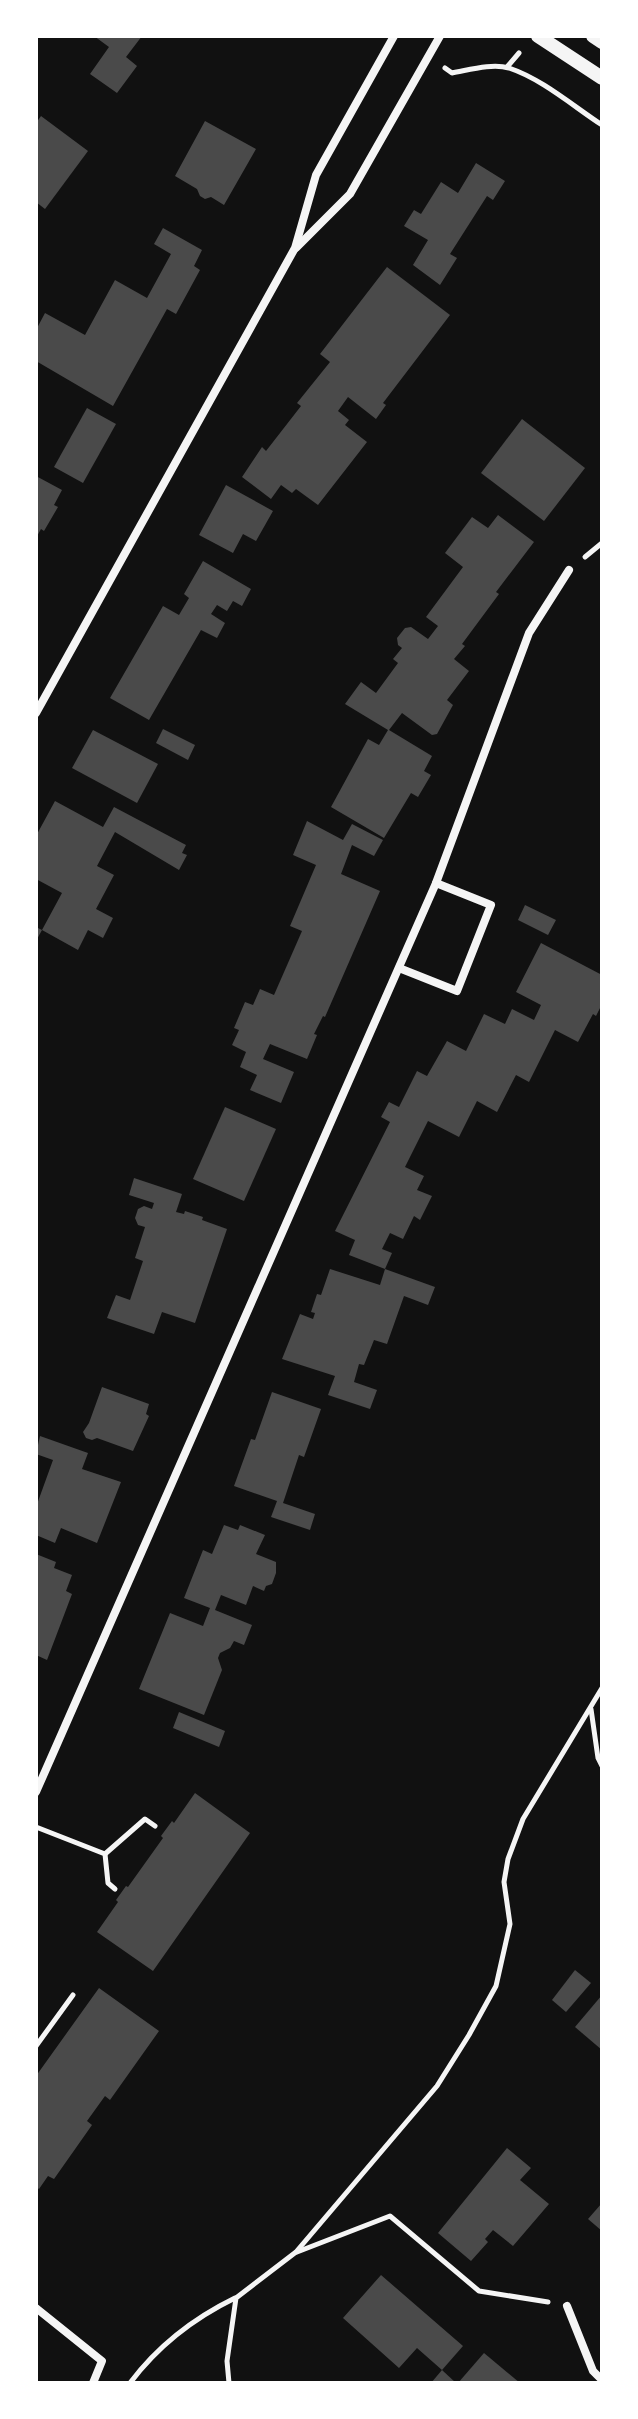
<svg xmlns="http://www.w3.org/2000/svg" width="638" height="2419" font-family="Figtree,sans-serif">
	<rect width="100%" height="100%" fill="#111"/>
	<g fill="#4a4a4a">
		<polygon points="94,36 142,36 126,57 137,66 117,93 90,74 109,47"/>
		<polygon points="41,116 88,151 45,209 36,202 36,123"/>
		<polygon points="205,121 256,149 224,205 211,197 205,199 200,196 197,189 175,176"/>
		<polygon points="476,163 505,181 493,200 487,196 450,254 457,258 440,285 413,265 428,240 404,226 414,210 421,214 441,182 458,193"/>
		<polygon points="163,228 202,250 194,266 200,270 176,314 167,309 113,406 36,361 36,330 45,313 85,335 115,280 147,298 171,254 154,244"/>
		<polygon points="387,267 450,315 383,403 386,405 376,419 348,397 338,411 349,420 345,425 367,442 318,505 296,489 292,493 281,485 271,499 242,477 262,447 266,451 301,406 297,403 330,362 320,354"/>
		<polygon points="87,408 116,424 83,483 54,467"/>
		<polygon points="522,419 585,468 544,521 481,473"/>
		<polygon points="36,476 62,490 54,505 58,507 44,531 41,529 36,538"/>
		<polygon points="226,485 273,511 256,541 243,534 233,553 199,535"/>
		<polygon points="498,515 534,542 496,592 499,594 462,644 465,646 454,659 469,671 447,700 453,705 437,734 432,735 402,713 389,730 432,756 424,771 431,775 418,797 411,793 384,838 331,807 368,739 379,745 388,730 345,704 361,682 376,693 398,663 393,659 402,648 398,645 397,638 405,628 411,627 428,639 438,626 426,617 463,567 445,553 472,517 488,528"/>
		<polygon points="203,561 251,589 242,606 233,601 227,611 217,605 211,614 225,623 217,638 201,630 149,720 110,698 163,606 179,615 189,598 184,594"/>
		<polygon points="163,729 195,745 188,760 156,743"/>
		<polygon points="93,730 158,764 137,803 72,768"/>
		<polygon points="55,801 103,827 114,807 186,845 182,853 187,855 179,870 115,832 97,866 114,875 96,909 113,918 103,938 88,930 78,950 42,930 36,941 36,927 42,930 62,893 36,879 36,836"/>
		<polygon points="307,821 343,840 352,824 383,840 374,856 352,845 341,874 380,891 325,1017 323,1016 314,1034 317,1035 307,1059 270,1044 263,1059 294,1072 281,1103 250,1090 257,1075 240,1067 246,1052 232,1045 239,1030 234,1028 245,1002 253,1005 260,989 274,995 302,931 290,926 316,865 293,855"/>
		<polygon points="525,905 556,920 548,935 518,920"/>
		<polygon points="541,943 602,975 602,1004 596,1016 593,1014 578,1042 555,1030 529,1082 516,1075 497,1112 477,1101 459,1137 428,1121 405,1167 424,1176 417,1190 432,1196 420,1220 414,1216 403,1239 390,1233 382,1249 392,1253 385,1269 349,1255 355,1240 335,1231 390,1122 381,1117 389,1102 399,1107 417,1071 427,1076 447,1041 466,1051 484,1014 505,1024 512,1009 534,1020 541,1005 516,992"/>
		<polygon points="225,1107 276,1129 244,1201 193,1179"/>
		<polygon points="134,1178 182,1194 176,1212 184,1214 185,1211 203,1217 202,1220 227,1229 195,1323 162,1312 154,1334 107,1318 116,1295 130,1300 143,1261 135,1258 145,1227 138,1225 135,1218 138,1209 144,1206 152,1209 154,1203 129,1195"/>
		<polygon points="330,1269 380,1285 385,1269 435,1287 428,1305 404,1296 387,1344 374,1340 364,1365 359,1364 354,1382 377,1390 370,1409 328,1395 335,1376 282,1359 300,1314 313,1319 315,1313 311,1312 317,1294 321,1295"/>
		<polygon points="102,1387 149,1404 146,1414 149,1416 133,1451 97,1438 92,1440 86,1438 83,1432 89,1423"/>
		<polygon points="272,1392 321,1409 304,1457 299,1455 283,1503 315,1514 310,1530 271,1517 277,1501 234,1486 251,1439 255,1440"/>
		<polygon points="40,1436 88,1453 82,1469 121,1482 97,1543 61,1528 55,1543 36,1535 36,1507 53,1460 36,1454"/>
		<polygon points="224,1525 238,1530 240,1525 265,1535 256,1554 276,1562 276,1573 272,1584 266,1586 264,1591 253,1586 246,1605 221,1595 215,1610 252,1625 244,1645 234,1641 230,1648 220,1653 218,1658 222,1670 204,1715 139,1689 170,1613 203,1626 210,1608 184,1598 203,1550 212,1554"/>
		<polygon points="36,1554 56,1562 54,1568 72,1575 66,1591 72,1594 47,1660 36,1655"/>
		<polygon points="179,1712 225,1731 219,1747 173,1728"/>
		<polygon points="195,1793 250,1833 153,1971 97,1932 118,1902 116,1900 126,1886 128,1887 163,1838 161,1836 172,1821 174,1823"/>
		<polygon points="575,1970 591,1983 566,2012 552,2000"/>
		<polygon points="99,1988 159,2031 110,2100 105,2096 87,2121 92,2125 54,2179 48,2176 39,2189 36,2187 36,2076"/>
		<polygon points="602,1995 602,2050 575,2027"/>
		<polygon points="507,2148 531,2168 520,2180 549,2204 513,2246 493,2230 485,2239 488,2242 471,2261 438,2233"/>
		<polygon points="602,2203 602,2231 588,2219"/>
		<polygon points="381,2275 463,2346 442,2370 417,2348 399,2368 343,2318"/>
		<polygon points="484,2353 520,2383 458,2383"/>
		<polygon points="442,2370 456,2383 431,2383"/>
	</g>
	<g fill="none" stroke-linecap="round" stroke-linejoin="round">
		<g stroke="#f5f5f5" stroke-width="5">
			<polyline points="507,67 519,53"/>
			<path d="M445,68L452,73C469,70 492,63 509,68C542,79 573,106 602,125"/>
			<polyline points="585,557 602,543"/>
			<polyline points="591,1709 598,1758 602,1766"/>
			<polyline points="36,1827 105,1854 108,1883 115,1889"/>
			<polyline points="105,1854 145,1819 155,1826"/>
			<polyline points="36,2046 73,1995"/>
			<polyline points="297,2252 390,2216 479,2291 548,2302"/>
			<path d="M130,2383C157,2347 194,2318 235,2298"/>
			<polyline points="229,2383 227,2361 236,2298 296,2252 437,2086 469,2035 496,1986 510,1924 504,1882 508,1859 523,1819 602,1688"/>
		</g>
		<g stroke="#f5f5f5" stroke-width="8">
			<polyline points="296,248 350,194 440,36"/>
			<polyline points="36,713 295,248 316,175 394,36"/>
			<polyline points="399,968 457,991 491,905 436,883 529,633 569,570"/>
			<polyline points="36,1792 436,883"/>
			<polyline points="567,2306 593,2371 602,2380"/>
			<polyline points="36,2308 102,2361 93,2383"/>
		</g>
		<g stroke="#f5f5f5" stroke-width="14">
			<polyline points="538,36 602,78"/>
			<polyline points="593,36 602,42"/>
		</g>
	</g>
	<rect width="638" height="2419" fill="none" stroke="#ffffff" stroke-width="76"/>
</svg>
